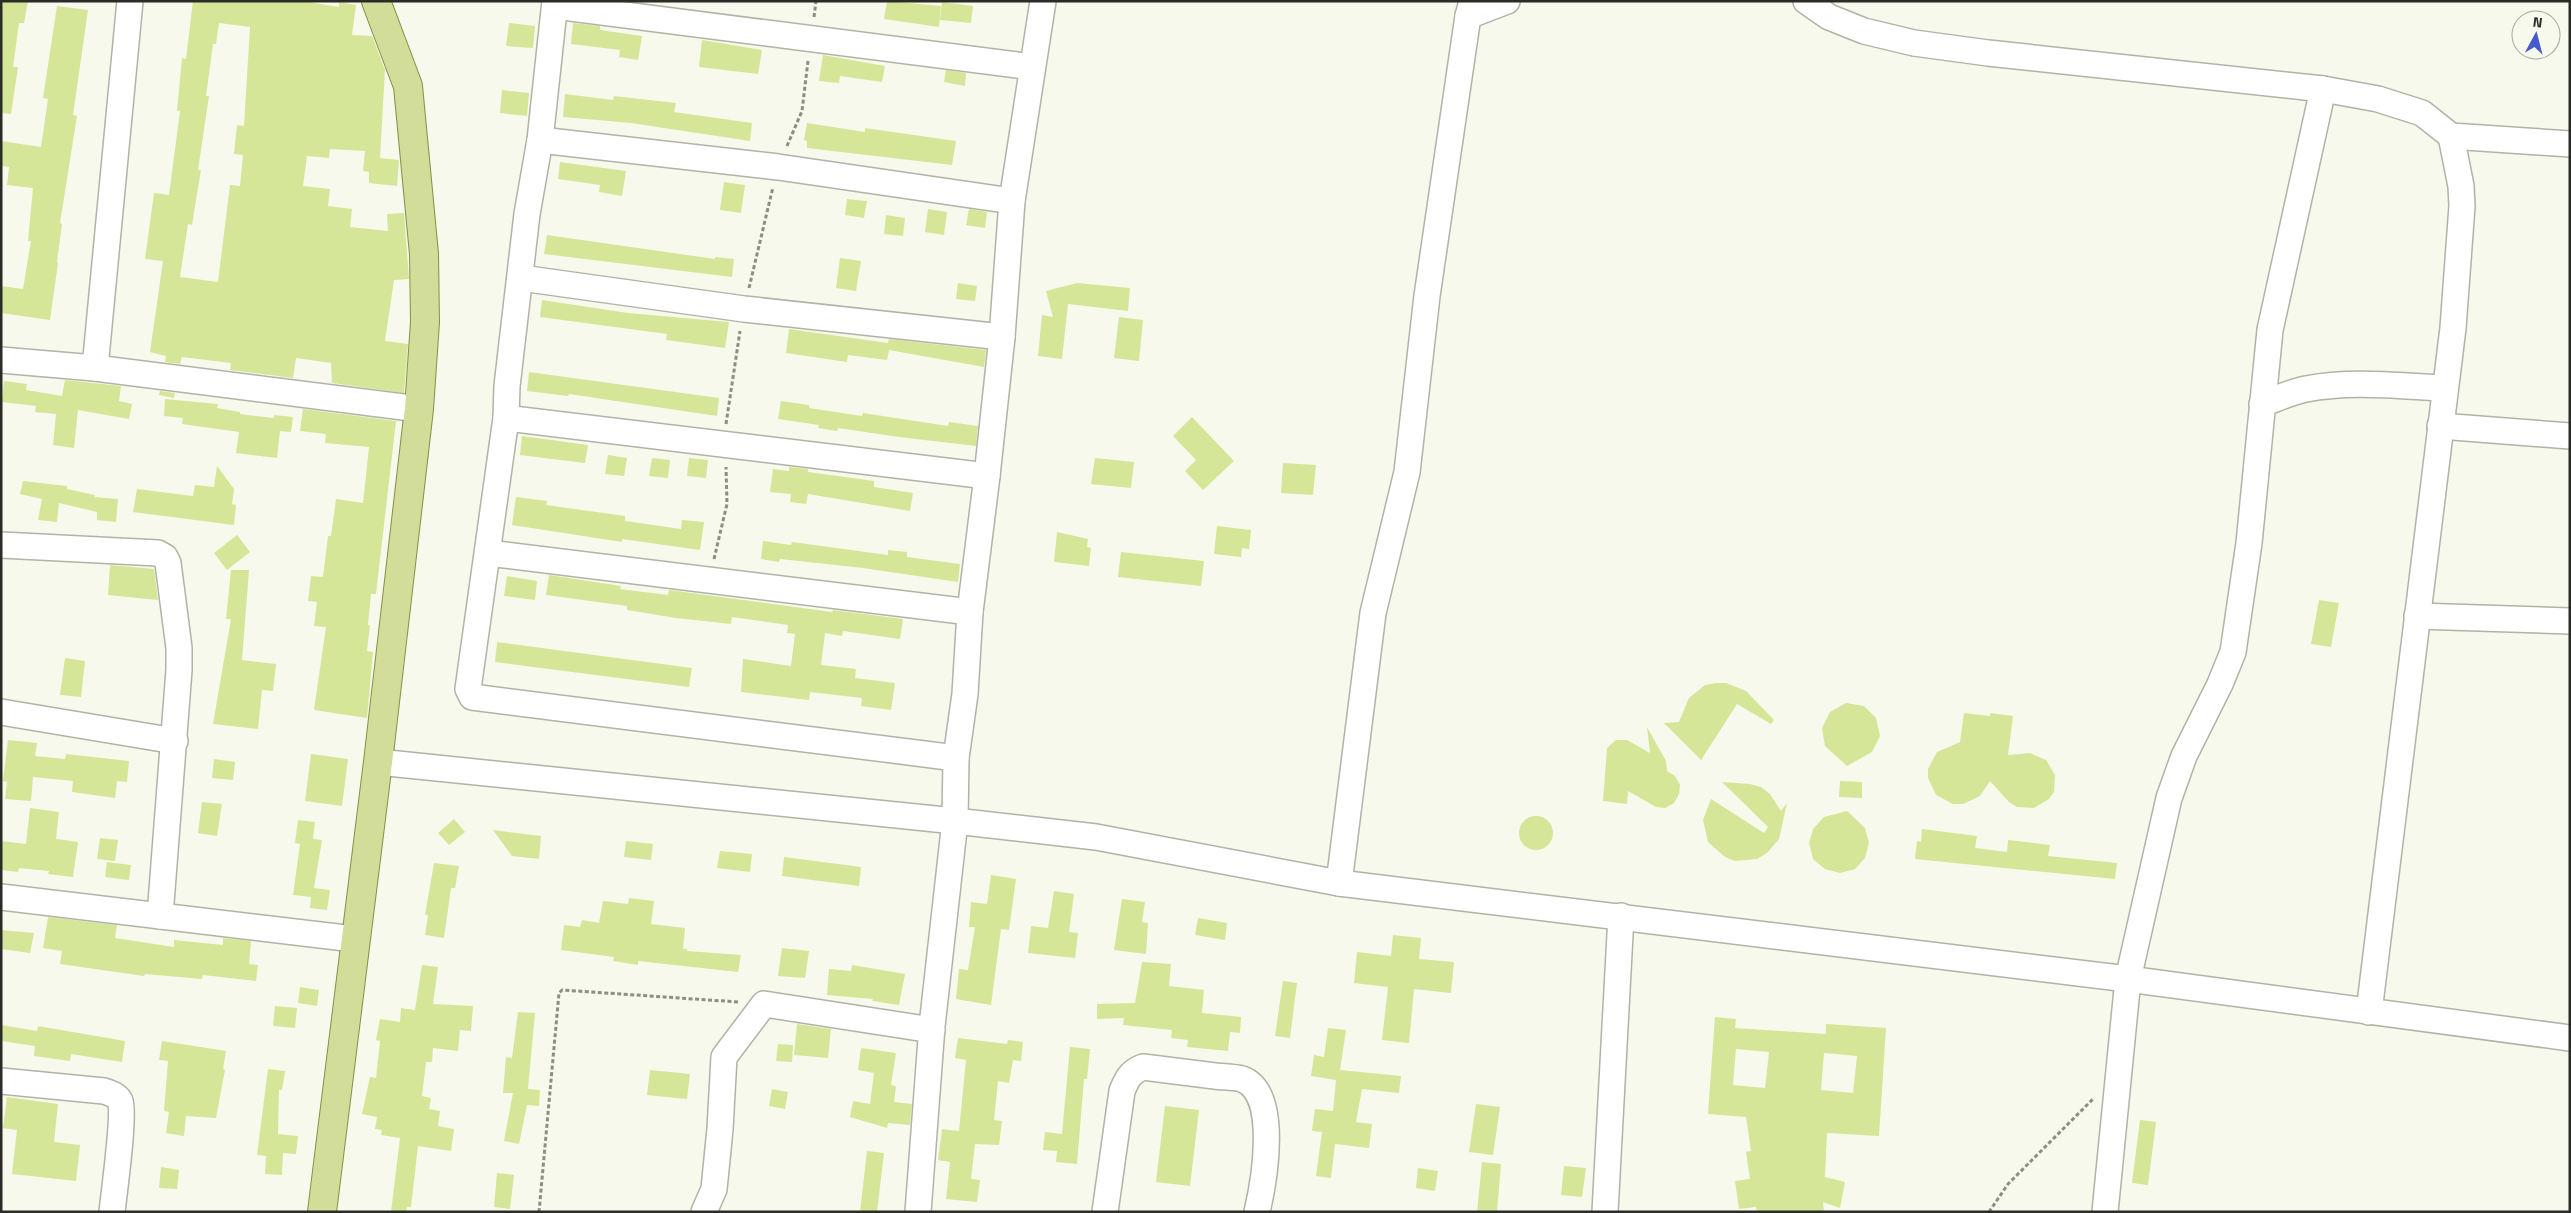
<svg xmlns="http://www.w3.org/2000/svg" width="2571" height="1213" font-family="'Titillium Web',sans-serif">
	<rect width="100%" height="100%" fill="#f6f9ec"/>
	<g fill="#d6e698" fill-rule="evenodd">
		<polygon points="1,1 28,1 24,23 19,23 13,67 18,67 11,114 1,113"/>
		<path d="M193,1H302L339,7V2L356,5L352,35L372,36L385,70L380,158L399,160L397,186L369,183V172L363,171L365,151L330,149L329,158L307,156L303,186L330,189L328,206L352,209L350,227L388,231L387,214L404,213L409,279L394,280L385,341L408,344L404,393L332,383L331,363L296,358L293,378L230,370L231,363L182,357L180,364L165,362L166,356L150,352L163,261L145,259L154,193L169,195L180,111H177L182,58L186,59ZM219,23L250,27L244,126L237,125L234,154L243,155L240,186L230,185L218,282L180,277L188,224L192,225L198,188L201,170H198L209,96H206L213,44H216Z"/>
		<polygon points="887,1 941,6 939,27 884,19"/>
		<polygon points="942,2 973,6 971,23 940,20"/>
		<polygon points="57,6 88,10 73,115 77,116 60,223 62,224 57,262 58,263 50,320 1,313 1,286 23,289 31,241 28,241 33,188 7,185 9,167 1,166 1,141 41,147 48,99 43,98"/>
		<polygon points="509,23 535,26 533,48 506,46"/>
		<polygon points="573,23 600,26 600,30 642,36 638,60 619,57 620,50 571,44"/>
		<polygon points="702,40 762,50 758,74 699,67"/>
		<polygon points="823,55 885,66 882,82 840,76 839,83 819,81"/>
		<polygon points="946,70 966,73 965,86 944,82"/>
		<polygon points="502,90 529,93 527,116 500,113"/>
		<polygon points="565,94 613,100 614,96 676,103 674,112 752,123 750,141 631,123 563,117"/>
		<polygon points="807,123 865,132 865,128 956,141 952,165 807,148 807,141 804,140"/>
		<polygon points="560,162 626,171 622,196 599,192 600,185 558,179"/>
		<polygon points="724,182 745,185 741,213 720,210"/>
		<polygon points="847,199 867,201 864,218 845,215"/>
		<polygon points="928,209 947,212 944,235 925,232"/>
		<polygon points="969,209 987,212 985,228 966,225"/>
		<polygon points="886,215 905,218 903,236 884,234"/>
		<polygon points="547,235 715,259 715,257 734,259 732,277 544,254"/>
		<polygon points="840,258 861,261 856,291 836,288"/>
		<polygon points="958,283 977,286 975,301 956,299"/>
		<polygon points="1077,283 1130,288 1128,311 1068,304 1062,359 1038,356 1042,315 1053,317 1046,291"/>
		<polygon points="542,300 628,313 729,322 725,348 666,340 667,334 540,317"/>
		<polygon points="1119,317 1143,320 1139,361 1114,358"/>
		<polygon points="789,329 888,343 889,339 986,350 984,367 889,350 887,360 848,355 847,362 786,353"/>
		<polygon points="529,372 719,398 717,416 569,394 568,396 527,391"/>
		<polygon points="65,380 121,386 119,401 132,404 129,419 78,410 74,448 53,445 56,414 35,412 36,406 2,402 4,381 27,384 26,390 62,396"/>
		<polygon points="160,391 175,393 174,398 159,395"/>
		<polygon points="165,399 218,404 217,408 240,412 240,414 274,418 274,415 293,417 291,432 280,431 277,458 236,453 239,432 182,424 183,418 164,416"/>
		<polygon points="781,401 809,405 809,408 862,416 863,413 948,426 949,422 978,426 976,446 899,437 838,428 837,431 818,428 819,425 778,419"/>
		<polygon points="303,409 396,421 376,594 371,594 368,625 370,625 367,651 373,652 367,718 314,710 326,627 314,626 317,602 308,601 311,576 323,577 328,536 331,536 336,499 363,503 369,447 325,443 326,434 300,431"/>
		<polygon points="1192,417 1234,461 1203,490 1185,471 1196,460 1173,436"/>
		<polygon points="522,436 588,445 585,463 520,455"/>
		<polygon points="608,455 627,458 624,476 605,474"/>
		<polygon points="652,458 670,460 668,478 649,476"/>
		<polygon points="689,458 708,460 706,478 687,476"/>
		<polygon points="1095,458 1134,462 1131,488 1091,484"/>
		<polygon points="1283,463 1316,465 1313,495 1281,493"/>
		<polygon points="217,466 234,489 232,504 236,505 234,525 133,512 137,489 193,496 195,485 214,487"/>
		<polygon points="789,467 808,469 808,472 874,481 874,487 913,493 910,511 808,494 806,504 790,502 791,494 770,492 773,469 789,471"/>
		<polygon points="23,481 67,486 67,489 95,495 94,497 118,499 116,522 97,520 97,512 59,503 57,522 38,520 42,499 20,494"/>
		<polygon points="516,497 547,501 546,505 625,516 625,521 681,529 682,520 704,522 700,550 622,539 622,542 512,525"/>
		<polygon points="1217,526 1251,530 1249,549 1242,548 1241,557 1214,554"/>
		<polygon points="1057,532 1088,539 1087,547 1091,548 1089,566 1054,562"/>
		<polygon points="237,535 250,552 227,570 214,553"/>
		<polygon points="763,541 791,545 792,542 888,555 888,550 907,552 907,557 960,564 958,582 863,568 780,559 779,562 761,559"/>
		<polygon points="1121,552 1204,561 1201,586 1118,577"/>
		<polygon points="110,565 154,569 158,600 108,595"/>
		<polygon points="231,570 249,570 242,660 276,664 273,691 262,690 258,729 213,724 231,619 226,619"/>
		<polygon points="549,575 621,586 620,589 668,595 669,590 832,612 833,610 903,619 900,639 843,631 842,636 825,633 821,665 856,669 855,678 895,683 891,710 861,706 862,698 810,692 809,700 741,692 743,659 791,666 795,634 787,633 788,625 732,617 731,624 676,618 627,610 627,606 546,595"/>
		<polygon points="507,576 537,581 535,600 504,596"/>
		<polygon points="2319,600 2339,603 2331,647 2311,644"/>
		<polygon points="497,642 692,668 689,687 495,662"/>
		<polygon points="65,658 85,661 81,697 60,695"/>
		<polygon points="1716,683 1726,683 1746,691 1774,720 1771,724 1737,704 1701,760 1664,723 1679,722 1689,698 1705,685"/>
		<polygon points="1846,703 1864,706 1876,718 1880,736 1872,752 1847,766 1825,746 1822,728 1830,712"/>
		<polygon points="1964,713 1990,716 1990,713 2013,716 2008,755 2030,753 2046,760 2055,775 2054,792 2049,799 2034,808 2017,807 2009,802 1990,781 1980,796 1963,804 1953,804 1936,795 1928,778 1928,769 1937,752 1960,742"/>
		<polygon points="1647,727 1666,761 1667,771 1675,776 1680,785 1679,794 1674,803 1665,808 1656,807 1628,791 1627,804 1603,801 1607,748 1616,740 1627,740 1650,753"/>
		<polygon points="8,740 37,743 35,756 65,759 66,754 129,761 127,782 117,781 115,798 72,792 73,781 33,777 31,801 5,799 7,782 3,781"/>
		<polygon points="311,754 348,759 342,806 305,801"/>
		<polygon points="214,759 235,762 233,780 212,778"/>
		<polygon points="1840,781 1862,782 1862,798 1839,797"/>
		<polygon points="1722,782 1750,784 1761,787 1770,794 1781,811 1787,803 1779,839 1767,853 1757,859 1735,861 1725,857 1708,842 1703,820 1711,799 1764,833 1768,827"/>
		<polygon points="202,802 222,804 217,836 198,833"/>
		<polygon points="30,808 59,812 56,839 78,842 73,877 48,874 49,871 19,868 18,872 1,870 1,841 26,844"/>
		<polygon points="1847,811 1865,828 1869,843 1865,858 1855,869 1840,873 1825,869 1813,859 1809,843 1813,829 1824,817"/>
		<circle cx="1536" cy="833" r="17"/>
		<polygon points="454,819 465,832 449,845 438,833"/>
		<polygon points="298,820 315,822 313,839 322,840 314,888 330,890 327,910 310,908 311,897 293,895 300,844 295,843"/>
		<polygon points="1922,829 1977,836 1975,848 2007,852 2008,840 2050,845 2048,856 2117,863 2115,879 1915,859 1917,841 1921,842"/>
		<polygon points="493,830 541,836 539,859 512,856"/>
		<polygon points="100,838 118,840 115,861 97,859"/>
		<polygon points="626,841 653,844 651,860 624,857"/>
		<polygon points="720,851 752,854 750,872 717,868"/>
		<polygon points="784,857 861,867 859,886 782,876"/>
		<polygon points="107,862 131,865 129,880 105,877"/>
		<polygon points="434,863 459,866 455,888 451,888 444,938 425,935 428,915 425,915"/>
		<polygon points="991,875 1016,879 1009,930 1001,929 991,1005 956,999 959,969 968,970 975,927 969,927 971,902 987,904"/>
		<polygon points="1054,891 1074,894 1069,932 1078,933 1075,958 1028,953 1031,926 1048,928"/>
		<polygon points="629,898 654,901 651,924 685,928 683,949 687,949 687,951 741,955 738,972 638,961 638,965 613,961 614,957 561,950 564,925 580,927 582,920 599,923 603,901 628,904"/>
		<polygon points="1122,899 1145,902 1142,922 1148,923 1146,954 1114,950"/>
		<polygon points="48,917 117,925 115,938 174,947 174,940 223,945 223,938 251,941 249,964 258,965 256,981 203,975 202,979 145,974 144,976 60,964 62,951 43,948"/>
		<polygon points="1198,918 1227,923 1225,940 1195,935"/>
		<polygon points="1,930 34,933 30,953 1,949"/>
		<polygon points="1393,935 1421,938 1419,959 1454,962 1451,993 1414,989 1409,1043 1382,1040 1388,987 1354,983 1357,952 1391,956"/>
		<polygon points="782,948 809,951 805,978 778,976"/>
		<polygon points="1142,962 1171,964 1169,986 1204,990 1202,1013 1241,1017 1240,1033 1230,1032 1228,1051 1187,1047 1188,1040 1171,1038 1172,1030 1123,1025 1124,1018 1097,1019 1097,1004 1135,1003"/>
		<polygon points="422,965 438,967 433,1004 473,1006 471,1031 460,1030 458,1051 433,1048 432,1062 426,1062 422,1096 431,1098 429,1109 440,1111 438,1126 454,1129 451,1151 418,1146 411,1207 407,1207 406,1212 391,1212 400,1138 381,1135 382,1130 375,1129 377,1117 362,1114 370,1077 376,1078 380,1041 376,1040 380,1019 400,1022 401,1008 415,1010"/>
		<polygon points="852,965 905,974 899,1005 872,1001 873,999 827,995 829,969 851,971"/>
		<polygon points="1283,981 1297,983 1290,1038 1275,1036"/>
		<polygon points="300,987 319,990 317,1006 298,1003"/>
		<polygon points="275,1006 297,1008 295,1028 273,1026"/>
		<polygon points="518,1012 535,1013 528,1089 540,1090 539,1106 527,1105 519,1144 504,1141 513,1093 503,1093 506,1057 512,1058"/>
		<path d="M1715,1017L1736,1019L1735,1028L1826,1034V1024L1886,1028L1879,1136L1827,1133L1825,1177L1845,1182L1840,1208L1823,1202L1824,1212H1757L1756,1207L1739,1209L1735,1181L1750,1179L1746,1152L1751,1151L1746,1117L1708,1114ZM1736,1049L1769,1052L1765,1088L1733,1085ZM1824,1053L1857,1056L1853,1093L1821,1090Z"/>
		<polygon points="797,1024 831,1029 828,1058 794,1055"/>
		<polygon points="1,1025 37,1031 38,1026 125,1041 122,1062 71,1054 70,1061 34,1056 35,1046 1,1041"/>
		<polygon points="1328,1028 1346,1030 1340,1070 1401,1076 1399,1093 1362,1089 1356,1122 1372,1124 1369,1148 1335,1144 1331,1178 1316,1176 1322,1132 1312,1131 1315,1109 1333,1111 1336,1080 1311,1076 1314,1055 1324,1057"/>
		<polygon points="958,1038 1007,1044 1008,1040 1023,1042 1021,1061 1013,1060 1009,1083 998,1081 994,1120 1002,1121 999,1145 975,1144 971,1179 980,1180 977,1202 946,1199 950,1162 938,1160 942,1129 959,1131 966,1060 955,1058"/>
		<polygon points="162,1041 226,1051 223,1069 225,1070 216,1118 186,1116 184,1136 166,1133 169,1112 164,1111 168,1061 159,1060"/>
		<polygon points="778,1044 793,1045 792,1062 776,1061"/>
		<polygon points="1070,1047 1090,1049 1087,1079 1084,1079 1077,1164 1056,1162 1057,1151 1043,1150 1045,1132 1062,1134"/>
		<polygon points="861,1048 896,1053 891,1085 896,1086 894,1102 912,1104 910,1125 888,1123 887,1128 850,1117 853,1101 870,1104 874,1073 858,1070"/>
		<polygon points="268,1069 285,1071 282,1090 279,1090 278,1134 298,1136 296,1154 283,1153 282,1175 265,1174 266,1156 257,1155"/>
		<polygon points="650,1070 690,1074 687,1099 647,1095"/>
		<polygon points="772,1089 788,1092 785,1109 769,1106"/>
		<polygon points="7,1097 58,1104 54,1142 80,1145 76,1181 12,1174 17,1130 3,1128"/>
		<polygon points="1476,1104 1500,1107 1493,1155 1469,1152"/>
		<polygon points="1165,1106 1199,1110 1190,1186 1156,1182"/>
		<polygon points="2140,1120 2156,1122 2148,1185 2132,1183"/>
		<polygon points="867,1151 884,1153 877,1212 860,1212"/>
		<polygon points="1482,1162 1501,1164 1497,1212 1477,1212"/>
		<polygon points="1564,1166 1586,1168 1582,1197 1561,1195"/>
		<polygon points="161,1167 179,1170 177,1189 159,1188"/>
		<polygon points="1418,1168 1438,1171 1435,1191 1416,1188"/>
		<polygon points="497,1173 514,1175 510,1209 494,1207"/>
	</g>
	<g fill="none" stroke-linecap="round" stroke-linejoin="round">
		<g stroke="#b0b3a7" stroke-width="28">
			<g id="minor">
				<polyline points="555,1 540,140 527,214 507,386 506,418 468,689 472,697 956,758 965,694 970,612 987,476 1002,337 1012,201 1043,1"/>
				<polyline points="1806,1 1829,17 1864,31 1914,43 1988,53 2323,89 2378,99 2422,113 2451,136 2570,144"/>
				<polyline points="555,6 1032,67"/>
				<polyline points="1468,16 1507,1"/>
				<polyline points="540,140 778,167 1012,201"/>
				<polyline points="521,278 744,309 1002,337"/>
				<polyline points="1,360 95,368 419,409"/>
				<polyline points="95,368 130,1"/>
				<path d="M2262,404C2276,399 2291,392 2306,389C2351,380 2399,386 2444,388"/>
				<polyline points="506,418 987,476"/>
				<polyline points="2440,426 2570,436"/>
				<polyline points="1,545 158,553 165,557 168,563 179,648 179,670 160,916"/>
				<polyline points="488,553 970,612"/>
				<polyline points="2417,616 2570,621"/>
				<polyline points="1,712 175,741"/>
				<polyline points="378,762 955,821 1096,837 1339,883 2128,979 2570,1038"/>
				<polyline points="1339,883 1373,613 1407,472 1427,296 1468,16 1472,1"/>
				<polyline points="1,897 354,939"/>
				<polyline points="2369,1012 2453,328 2462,206 2461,186 2451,136"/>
				<path d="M1,1081L104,1091C110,1093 117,1095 120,1101C125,1114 114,1193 112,1212"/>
				<polyline points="704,1212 714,1189 720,1129 724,1057 764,1004 932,1030"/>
				<polyline points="918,1212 932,1026 955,821 956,758"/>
				<path d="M1105,1212L1122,1091C1127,1079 1130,1072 1143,1067C1167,1070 1191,1073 1215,1076C1223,1077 1234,1077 1242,1079C1280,1093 1264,1182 1257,1212"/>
				<polyline points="1605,1212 1621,916"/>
				<polyline points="2105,1212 2128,979 2169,798 2184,756 2220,684 2233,652 2249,543 2270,330 2323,89"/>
			</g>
		</g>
		<g stroke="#839145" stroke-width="30">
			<polyline id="major" points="322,1212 378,762 419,409 425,322 424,254 408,86 376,1"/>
		</g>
		<g stroke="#8c8e85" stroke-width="3" stroke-dasharray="4 2.5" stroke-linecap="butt">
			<polyline points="814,17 816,1"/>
			<polyline points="787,146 802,111 808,61"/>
			<polyline points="749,288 773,187"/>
			<polyline points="726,424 740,331"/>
			<polyline points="714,559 727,504 726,467"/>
			<polyline points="539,1212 559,993 562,990 738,1002"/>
			<polyline points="1989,1212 2008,1184 2093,1099"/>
		</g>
		<use href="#minor" stroke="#fff" stroke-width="25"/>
		<use href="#major" stroke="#d1dd99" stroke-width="28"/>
	</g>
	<rect width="2571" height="1213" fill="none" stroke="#2b2c27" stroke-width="5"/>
	<g transform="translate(2536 35) rotate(7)"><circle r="24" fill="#f6f9ec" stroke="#a5a79d"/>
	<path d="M0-4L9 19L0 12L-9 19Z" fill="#455ace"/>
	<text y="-8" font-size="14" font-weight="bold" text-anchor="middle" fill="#2b2c27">N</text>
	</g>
</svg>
